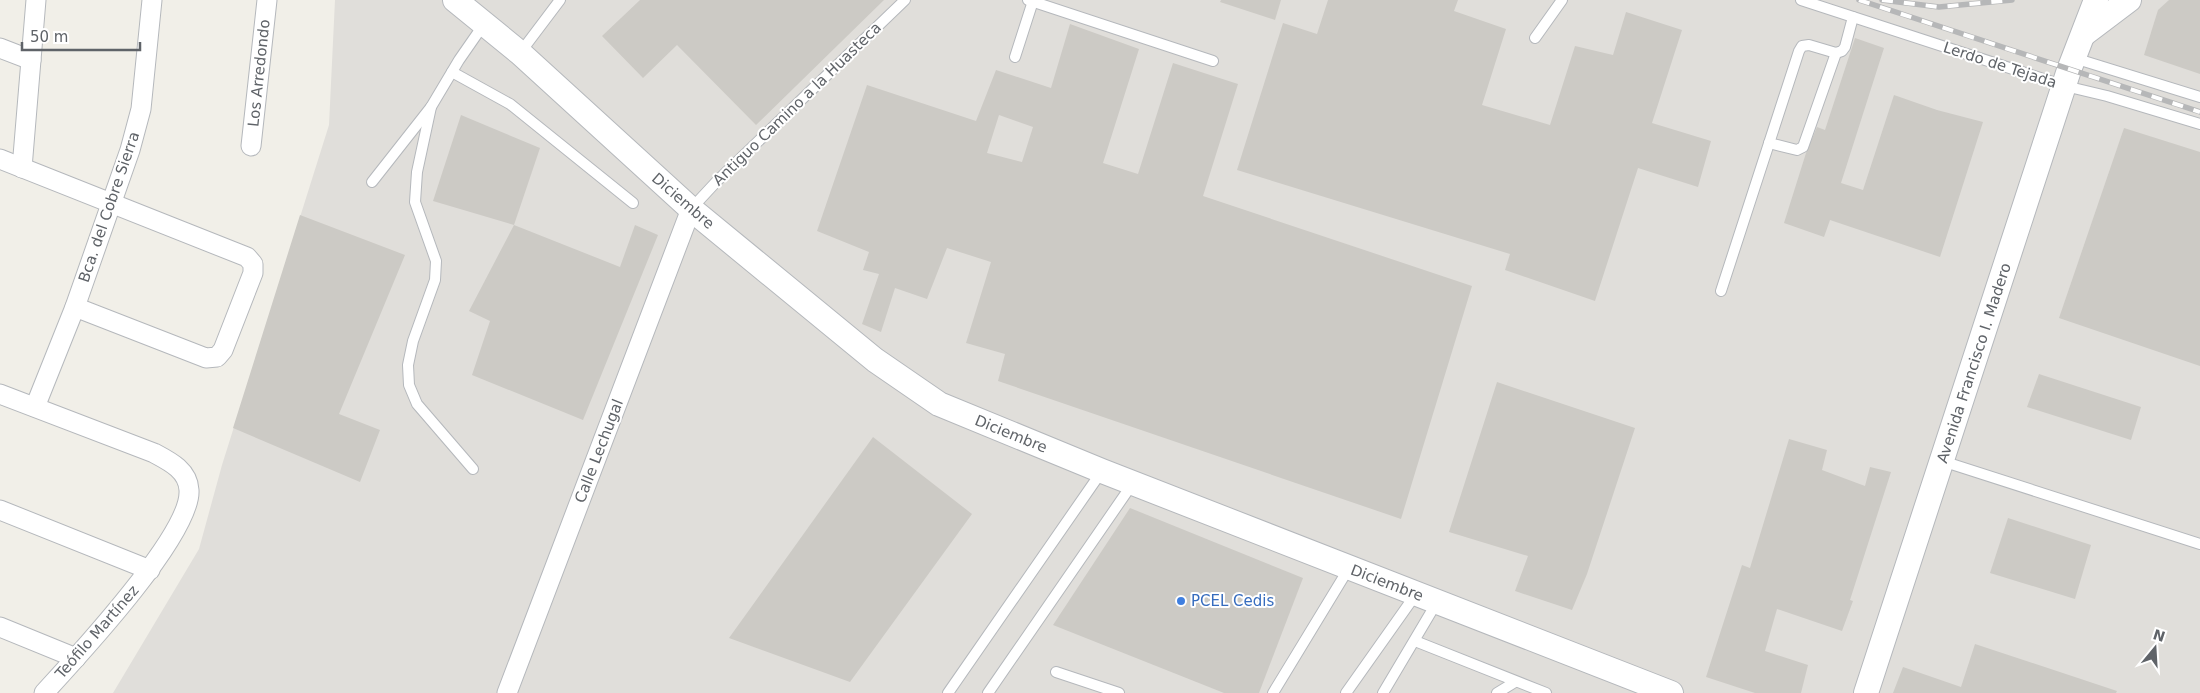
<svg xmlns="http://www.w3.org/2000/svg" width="2200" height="693" font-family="'DejaVu Sans',sans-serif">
	<rect width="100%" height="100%" fill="#f1efe8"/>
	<polygon fill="#e0deda" points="335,0 2200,0 2200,693 113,693 199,549 222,465 329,125"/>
	<g fill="#cccac5" fill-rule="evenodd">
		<polygon points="640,0 884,0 756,125 677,45 643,78 602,36"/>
		<polygon points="1221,0 1281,0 1275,20 1220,2"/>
		<polygon points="1328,0 1458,0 1454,11 1506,29 1482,105 1550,125 1575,46 1613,55 1626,12 1682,30 1652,123 1711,141 1698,187 1638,168 1595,301 1505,270 1510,254 1237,170 1283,23 1317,34"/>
		<polygon points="2169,0 2200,0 2200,74 2144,55 2158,10"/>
		<path d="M1070,24L1139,49L1103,163L1138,174L1173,63L1238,84L1203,196L1472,286L1401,519L998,381L1005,354L966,343L991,262L947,248L927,299L895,288L881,332L862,324L879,274L863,270L869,252L817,231L867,85L976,121L996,70L1051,88ZM999,115L1033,127L1022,162L987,153Z"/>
		<polygon points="1855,38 1884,48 1841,183 1863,190 1894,95 1937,110 1983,122 1940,257 1830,220 1824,237 1784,223 1806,153 1817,127 1825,130"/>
		<polygon points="461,115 540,148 514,225 433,201"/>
		<polygon points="2124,128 2200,152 2200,366 2059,318"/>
		<polygon points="300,215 405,255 339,414 380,430 360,482 233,428"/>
		<polygon points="514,225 620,267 635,225 658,235 583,420 472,375 490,321 469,311"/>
		<polygon points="2039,374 2141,407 2131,440 2027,407"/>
		<polygon points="1497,382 1635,428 1587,574 1572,610 1515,591 1528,556 1449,532"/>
		<polygon points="873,437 972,514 850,682 729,638"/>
		<polygon points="1789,439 1827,450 1822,470 1865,486 1870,467 1891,472 1850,600 1853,601 1842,631 1777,609 1765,651 1808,665 1801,693 1755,693 1706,677 1742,565 1750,568"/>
		<polygon points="1130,508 1303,578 1259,693 1224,693 1053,625"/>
		<polygon points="2008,518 2091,545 2075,599 1990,573"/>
		<polygon points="1975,644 2117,691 2116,693 1893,693 1903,667 1961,687"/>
	</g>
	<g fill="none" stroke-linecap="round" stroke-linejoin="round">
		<g stroke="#b5b8bc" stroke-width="12">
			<g id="service">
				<polyline points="1028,0 1213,61"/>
				<polyline points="1801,0 2065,86 2107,96 2200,124"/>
				<polyline points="1535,38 1562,0"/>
				<polyline points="520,53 560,0"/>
				<polyline points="1015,57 1033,1"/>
				<polyline points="2074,58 2200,97"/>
				<polyline points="452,72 510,104 633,203"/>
				<polyline points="431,107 417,172 415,202 436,261 435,280 413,341 408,365 409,385 417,404 473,469"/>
				<polyline points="1769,143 1797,150 1803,147 1836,53"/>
				<polyline points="372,182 431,107 459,60 484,24"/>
				<polyline points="691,209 717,181 905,0"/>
				<polyline points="1721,291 1799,51 1802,46 1809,45 1836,53 1842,51 1845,47 1853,17"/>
				<polyline points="1942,461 2200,544"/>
				<polyline points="1415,641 1546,693"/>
				<polyline points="1056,672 1119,693"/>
				<polyline points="948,693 1102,471"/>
				<polyline points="988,693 1133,483"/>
				<polyline points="1273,693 1349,568"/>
				<polyline points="1346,693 1416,594"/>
				<polyline points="1383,693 1437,602"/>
				<polyline points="1497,693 1515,682"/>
			</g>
		</g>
		<g stroke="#b5b8bc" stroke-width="21">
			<g id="minor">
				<polyline points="0,48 31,60"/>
				<polyline points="251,146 267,0"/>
				<polyline points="0,159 247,257 253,264 253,273 223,350 217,357 206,358 75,307"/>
				<polyline points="22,168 36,0"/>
				<path d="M0,394L154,453C169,461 188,470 189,490C192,534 76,658 44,693"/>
				<polyline points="35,407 75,307 130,150 141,109 152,0"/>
				<polyline points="0,510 150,570"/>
				<polyline points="0,627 76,658"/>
				<polyline points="507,693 691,209"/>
			</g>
		</g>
		<g stroke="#b5b8bc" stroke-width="26">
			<g id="tertiary">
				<polyline points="455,0 520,53 691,209 875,360 939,404 1102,471 1671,693"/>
				<polyline points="2084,34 2129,0"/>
				<polyline points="1866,693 2069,70 2096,0"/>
			</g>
		</g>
		<use href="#service" stroke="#fff" stroke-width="10"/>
		<use href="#minor" stroke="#fff" stroke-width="19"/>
		<use href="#tertiary" stroke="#fff" stroke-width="24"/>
		<g stroke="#b6b7b8" stroke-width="5.5">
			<g id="rail">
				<polyline points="1859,0 2200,112"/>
				<polyline points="1882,0 1939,7 2012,0"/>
			</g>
		</g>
		<use href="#rail" stroke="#fff" stroke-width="4" stroke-dasharray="11" stroke-linecap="butt"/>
	</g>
	<circle fill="#3f7fe0" stroke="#fff" stroke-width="2" cx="1181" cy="601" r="5"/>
	<g text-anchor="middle" stroke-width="4" stroke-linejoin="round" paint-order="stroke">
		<g font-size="15" fill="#5f6368" stroke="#fff">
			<text transform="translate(2000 65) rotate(18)" y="5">Lerdo de Tejada</text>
			<text transform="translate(259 73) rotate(-84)" y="5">Los Arredondo</text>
			<text transform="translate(797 104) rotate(-44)" y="5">Antiguo Camino a la Huasteca</text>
			<text transform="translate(683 201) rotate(41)" y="5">Diciembre</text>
			<text transform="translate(109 207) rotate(-71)" y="5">Bca. del Cobre Sierra</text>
			<text transform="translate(1974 363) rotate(-72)" y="5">Avenida Francisco I. Madero</text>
			<text transform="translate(1011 434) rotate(22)" y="5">Diciembre</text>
			<text transform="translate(599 451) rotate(-69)" y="5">Calle Lechugal</text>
			<text transform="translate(1387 583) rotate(21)" y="5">Diciembre</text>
			<text transform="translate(97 632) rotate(-49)" y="5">Teófilo Martínez</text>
		</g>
		<g font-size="15" fill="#366cbe" stroke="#fff" text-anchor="start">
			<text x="1191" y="606">PCEL Cedis</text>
		</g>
	</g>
	<g transform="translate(2155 648) rotate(18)" stroke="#ffffff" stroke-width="4" paint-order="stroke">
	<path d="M0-4L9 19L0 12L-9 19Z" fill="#5f6368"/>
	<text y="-8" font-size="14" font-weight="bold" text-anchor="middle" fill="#5f6368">N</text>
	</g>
	<path d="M22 42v8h118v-8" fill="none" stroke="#5f6368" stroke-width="2.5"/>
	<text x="30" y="42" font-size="15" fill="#5f6368" stroke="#ffffff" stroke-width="4" paint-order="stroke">50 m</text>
</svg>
